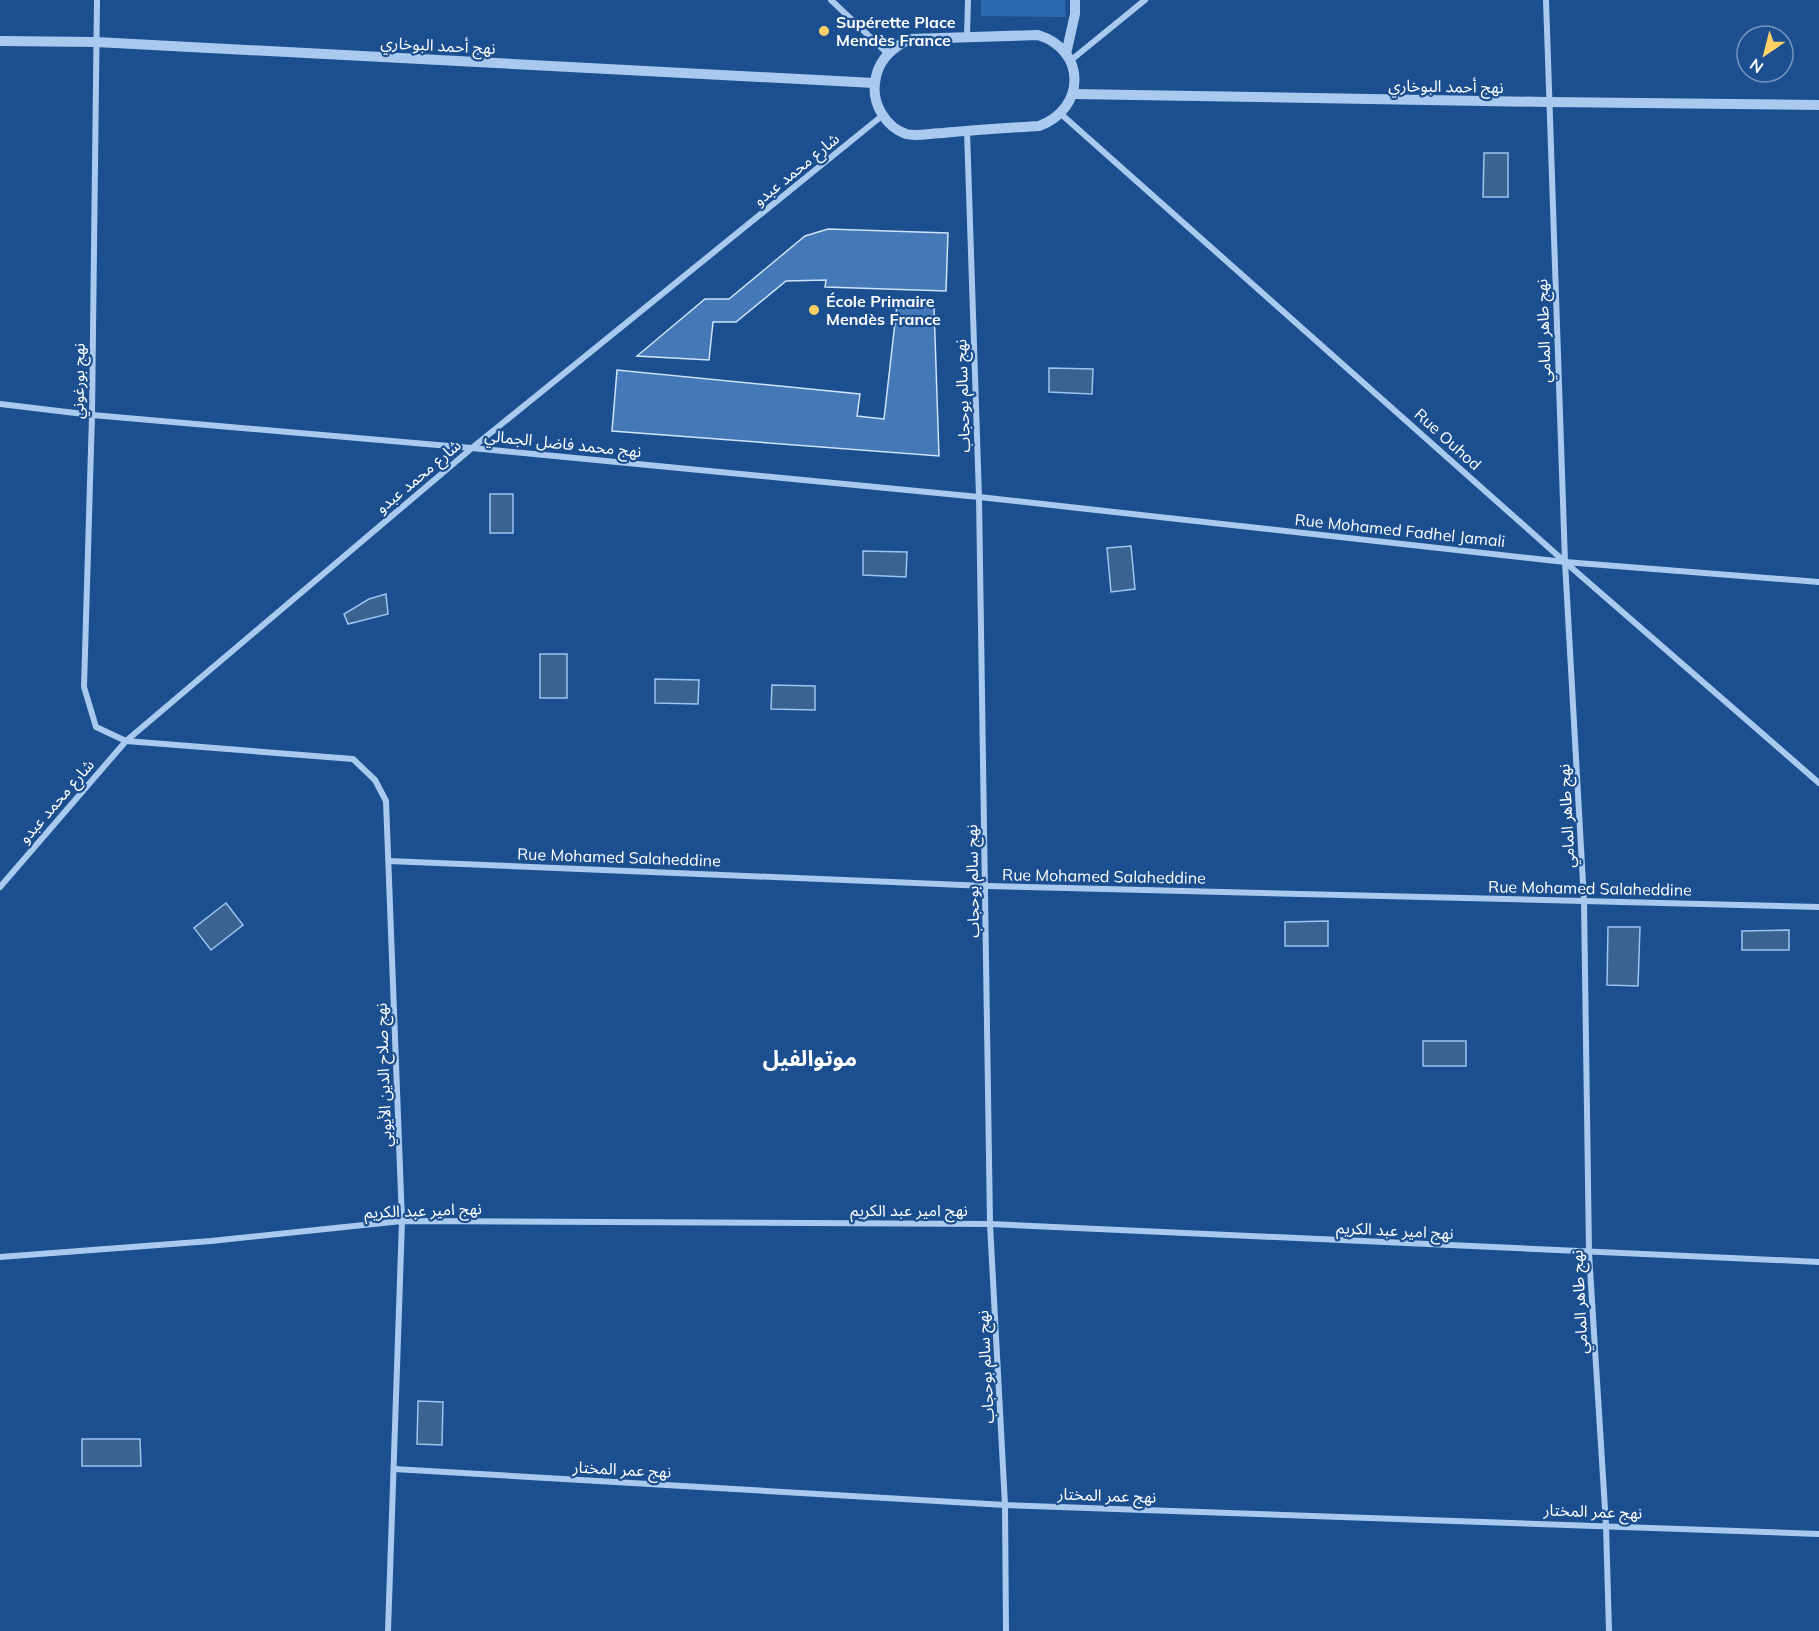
<svg xmlns="http://www.w3.org/2000/svg" width="1819" height="1631" font-family="Mulish,'Noto Sans Arabic',sans-serif">
	<rect width="100%" height="100%" fill="#1b4f8f"/>
	<polygon fill="#2e69ad" points="981,0 1065,0 1066,17 981,16"/>
	<g fill="#3c6290" stroke="#9cc4f0" stroke-width="1.5">
		<polygon points="1484,153 1508,153 1508,197 1483,197"/>
		<polygon points="1049,368 1093,369 1092,394 1049,392"/>
		<rect x="490" y="494" width="23" height="39"/>
		<polygon points="1131,546 1135,589 1111,592 1107,548"/>
		<polygon points="863,551 907,552 906,577 863,575"/>
		<polygon points="386,594 388,614 348,624 344,614 369,599"/>
		<rect x="540" y="654" width="27" height="44"/>
		<polygon points="655,679 699,680 698,704 655,703"/>
		<polygon points="772,685 815,686 815,710 771,709"/>
		<polygon points="226,903 243,925 211,950 194,928"/>
		<polygon points="1328,921 1328,946 1285,946 1285,922"/>
		<polygon points="1608,927 1640,927 1638,986 1607,985"/>
		<polygon points="1789,930 1789,950 1742,950 1742,931"/>
		<rect x="1423" y="1041" width="43" height="25"/>
		<polygon points="418,1401 443,1402 442,1445 417,1444"/>
		<polygon points="82,1439 140,1439 141,1466 82,1466"/>
	</g>
	<g fill="#4478b7" stroke="#cfe3fa" stroke-width="1.5">
		<polygon points="828,229 948,233 946,291 825,287 826,280 786,281 736,322 713,322 709,360 637,356 705,299 729,299 805,236"/>
		<polygon points="897,305 934,307 939,456 612,431 617,370 860,394 857,416 884,419"/>
	</g>
	<g fill="none" stroke-linecap="round" stroke-linejoin="round">
		<g stroke="#a9c9ee" stroke-width="6">
			<polyline points="97,0 92,415 84,687 96,727 126,741 353,759 375,780 386,801 402,1221 388,1631"/>
			<polyline points="831,0 887,53"/>
			<polyline points="1546,0 1565,562 1584,901 1589,1253 1606,1525 1609,1631"/>
			<polyline points="967,36 968,0"/>
			<polyline points="1070,61 1145,0"/>
			<polyline points="1061,114 1565,562 1819,783"/>
			<polyline points="967,131 979,497 990,1224 1005,1505 1006,1631"/>
			<polyline points="0,404 92,415 472,448 979,497 1565,562 1819,582"/>
			<polyline points="389,861 986,886 1819,907"/>
			<polyline points="0,887 126,741 472,448 883,115"/>
			<polyline points="0,1257 211,1241 402,1221 990,1224 1819,1262"/>
			<polyline points="394,1469 1005,1505 1819,1534"/>
		</g>
		<g stroke="#a9c9ee" stroke-width="10">
			<path d="M1038,35C1087,50 1086,109 1039,126C1007,128 975,130 943,133C932,133 916,137 906,134C886,127 872,104 875,83C877,61 891,48 910,39Z"/>
			<polyline points="0,41 96,42 874,83"/>
			<polyline points="1066,54 1075,14 1075,0"/>
			<polyline points="1073,94 1548,102 1819,105"/>
		</g>
	</g>
	<g fill="#ffd166" stroke="#1b4f8f" stroke-width="2">
		<circle cx="824" cy="31" r="6"/>
		<circle cx="814" cy="310" r="6"/>
	</g>
	<g text-anchor="middle" stroke-width="4.5" stroke-linejoin="round" paint-order="stroke">
		<g font-size="16" font-weight="bold" fill="#fff" stroke="#1b4f8f" text-anchor="start">
			<text x="836" y="28">Supérette Place<tspan x="836" dy="18">Mendès France</tspan></text>
			<text x="826" y="307">École Primaire<tspan x="826" dy="18">Mendès France</tspan></text>
		</g>
		<g font-size="16" fill="#fff" stroke="#1b4f8f">
			<text transform="translate(438 45) rotate(3)" y="6">نهج أحمد البوخاري</text>
			<text transform="translate(1446 86) rotate(1)" y="6">نهج أحمد البوخاري</text>
			<text transform="translate(796 169) rotate(-39)" y="6">شارع محمد عبدو</text>
			<text transform="translate(1543 331) rotate(-92)" y="6">نهج طاهر المامي</text>
			<text transform="translate(78 381) rotate(-89)" y="6">نهج بورغوني</text>
			<text transform="translate(962 396) rotate(-92)" y="6">نهج سالم بوحجاب</text>
			<text transform="translate(1448 439) rotate(42)" y="6">Rue Ouhod</text>
			<text transform="translate(563 443) rotate(6)" y="6">نهج محمد فاضل الجمالي</text>
			<text transform="translate(418 476) rotate(-40)" y="6">شارع محمد عبدو</text>
			<text transform="translate(1400 530) rotate(6)" y="6">Rue Mohamed Fadhel Jamali</text>
			<text transform="translate(56 801) rotate(-49)" y="6">شارع محمد عبدو</text>
			<text transform="translate(1566 816) rotate(-93)" y="6">نهج طاهر المامي</text>
			<text transform="translate(619 857) rotate(2)" y="6">Rue Mohamed Salaheddine</text>
			<text transform="translate(1104 876) rotate(1)" y="6">Rue Mohamed Salaheddine</text>
			<text transform="translate(972 881) rotate(-91)" y="6">نهج سالم بوحجاب</text>
			<text transform="translate(1590 888) rotate(1)" y="6">Rue Mohamed Salaheddine</text>
			<text transform="translate(383 1075) rotate(-92)" y="6">نهج صلاح الدين الأيوبي</text>
			<text transform="translate(423 1210) rotate(-2)" y="6">نهج امير عبد الكريم</text>
			<text x="909" y="1216">نهج امير عبد الكريم</text>
			<text transform="translate(1395 1230) rotate(3)" y="6">نهج امير عبد الكريم</text>
			<text transform="translate(1579 1302) rotate(-93)" y="6">نهج طاهر المامي</text>
			<text transform="translate(985 1367) rotate(-93)" y="6">نهج سالم بوحجاب</text>
			<text transform="translate(622 1469) rotate(3)" y="6">نهج عمر المختار</text>
			<text transform="translate(1107 1495) rotate(2)" y="6">نهج عمر المختار</text>
			<text transform="translate(1593 1511) rotate(2)" y="6">نهج عمر المختار</text>
		</g>
		<g font-size="22" font-weight="bold" fill="#fff" stroke="#1b4f8f">
			<text x="810" y="1066">موتوالفيل</text>
		</g>
	</g>
	<g transform="translate(1765 54) rotate(215)"><circle r="28" fill="#1b4f8f" stroke="#7695bc" stroke-width="1.5"/>
	<path d="M0-4.5L10 22L0 15L-10 22Z" fill="#ffd166"/>
	<text y="-9" font-size="16" font-weight="bold" text-anchor="middle" fill="#ffffff">N</text>
	</g>
</svg>
